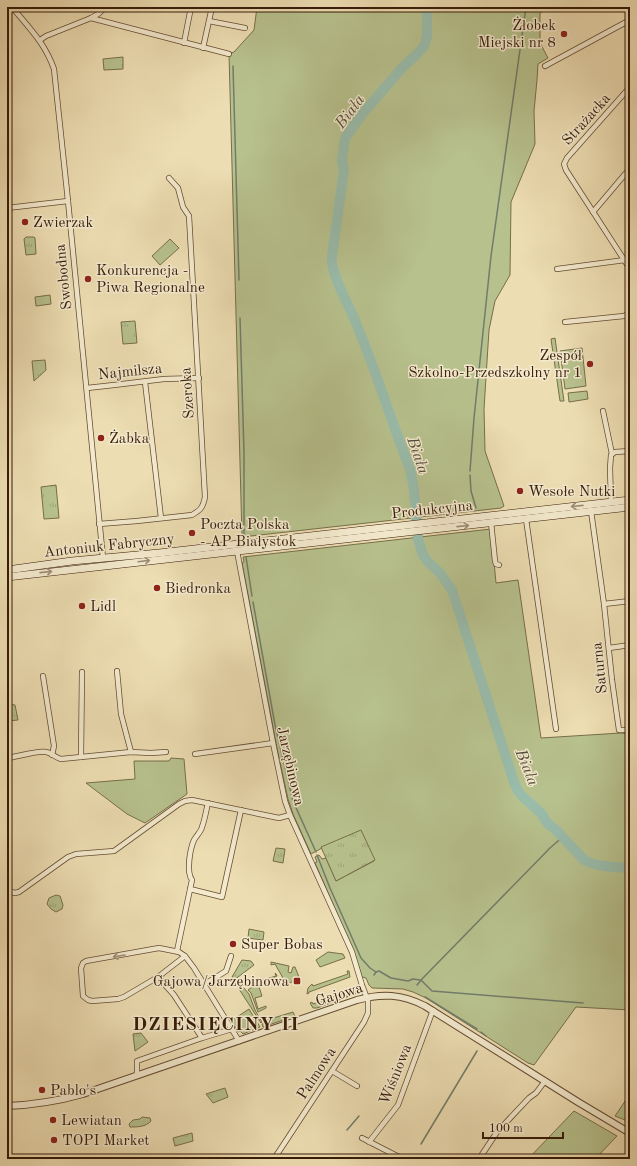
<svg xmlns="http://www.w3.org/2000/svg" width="637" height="1166" font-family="'Old Standard TT',serif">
	<defs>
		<pattern id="park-tufts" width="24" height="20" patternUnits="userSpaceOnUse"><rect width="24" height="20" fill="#b7c18d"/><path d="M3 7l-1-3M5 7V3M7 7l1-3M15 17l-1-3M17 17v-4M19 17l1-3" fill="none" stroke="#9ea578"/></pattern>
	</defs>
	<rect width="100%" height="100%" fill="#edddb2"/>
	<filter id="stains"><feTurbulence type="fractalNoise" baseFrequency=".005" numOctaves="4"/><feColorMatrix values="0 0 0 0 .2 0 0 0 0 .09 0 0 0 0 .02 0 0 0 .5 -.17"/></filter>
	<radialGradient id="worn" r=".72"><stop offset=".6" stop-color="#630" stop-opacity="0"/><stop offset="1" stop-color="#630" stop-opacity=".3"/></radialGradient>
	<g fill="#b7c18d" stroke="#776e4b">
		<polygon points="257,7 550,7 540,13 540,40 539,41 548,58 538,64 537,80 534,111 535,144 511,202 510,275 495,301 489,330 484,409 485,451 504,506 501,508 242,537 229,54 234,52 254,30"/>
		<polygon points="170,239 179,248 160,265 152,256"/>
		<polygon points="555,338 564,401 560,401 551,339"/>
		<polygon points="582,348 586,386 565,389 560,351"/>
		<polygon points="587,391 588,399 569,402 568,393"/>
		<polygon points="491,529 496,583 518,580 541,738 621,733 630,734 630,1010 576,1007 534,1065 528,1063 426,998 413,992 403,989 372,988 369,985 366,978 362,977 354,952 315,863 317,862 315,857 319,855 322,859 326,858 336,881 374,861 321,847 322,848 311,854 293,814 288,799 278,753 242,563 244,562 243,557"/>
		<polygon points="171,758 184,759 187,794 145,823 127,814 86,783 135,779 134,761 169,761"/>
		<polygon points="328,952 343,954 345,958 320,967 316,960"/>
		<polygon points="271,962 289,966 288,972 291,973 293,967 295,967 299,977 287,985 275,964 271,965"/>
		<polygon points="347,971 349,971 350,977 309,992 309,993 307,994 308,988 312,984 313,986 348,974"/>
		<polygon points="275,973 277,975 276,977 258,984 262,996 255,998 258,1009 266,1006 266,1008 258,1012 251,993 248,990 260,981 276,976"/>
		<polygon points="243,987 249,994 255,1010 262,1022 261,1023 239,989"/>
		<polygon points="353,987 357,989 358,992 357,993 317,1008 313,1008 310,1003 312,1002 313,1004 354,990"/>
		<polygon points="249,1009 260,1027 243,1034 240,1031 238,1032 231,1021"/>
		<polygon points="293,1012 295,1016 263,1027 262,1024 265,1023 262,1018 265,1017 267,1020"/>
		<polygon points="630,1094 630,1122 615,1116"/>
		<polygon points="574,1111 617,1136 595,1159 528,1159"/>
	</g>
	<g fill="url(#park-tufts)" stroke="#776e4b">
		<polygon points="123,57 123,69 104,70 103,59"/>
		<polygon points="26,237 34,237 35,238 36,254 26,255 24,239"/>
		<polygon points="50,295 51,304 36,306 35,297"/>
		<polygon points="135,321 137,343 123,344 121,322"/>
		<polygon points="45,360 46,370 34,381 32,361"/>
		<polygon points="56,485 59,518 44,519 41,487"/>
		<polygon points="8,704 15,705 18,720 7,721"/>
		<polygon points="361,830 375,860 336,881 321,847"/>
		<polygon points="276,848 285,849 283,863 273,861"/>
		<polygon points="56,895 60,896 63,905 62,909 56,912 51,909 47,904 49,898"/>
		<polygon points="249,929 264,932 263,940 248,938"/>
		<polygon points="242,960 251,961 254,965 234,980 232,977"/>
		<polygon points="141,1033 148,1042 135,1051 133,1034"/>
		<polygon points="225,1088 228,1097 213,1103 206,1094"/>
		<path d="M142,1117L150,1118L151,1121C146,1127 137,1127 130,1127L129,1124L133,1120L140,1119Z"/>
		<polygon points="192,1133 193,1141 175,1146 173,1138"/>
	</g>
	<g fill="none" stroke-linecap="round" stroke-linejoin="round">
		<g stroke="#727c6a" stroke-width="1.5">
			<polyline points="233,66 239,280"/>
			<polyline points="240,318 244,452 244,525"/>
			<polyline points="470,471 474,418 491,256 526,7"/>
			<polyline points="470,475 471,491 476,508"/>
			<polyline points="244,529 244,536"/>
			<polyline points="246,557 252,596"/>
			<polyline points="253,602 275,725 293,801 316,852"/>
			<polyline points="317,855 330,888 361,958 370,968 376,972"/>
			<polyline points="374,975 376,972 379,971 391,978 408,981 413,979 420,980"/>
			<polyline points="421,980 432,991 583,1003"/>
			<polyline points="417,985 422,979 550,848 558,841 564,838"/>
			<polyline points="425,997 477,1029"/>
			<polyline points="481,1032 486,1036"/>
			<polyline points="347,1130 359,1116"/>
			<polyline points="421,1144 477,1051"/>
		</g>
		<path stroke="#99bcab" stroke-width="10" d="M427,7V36L424,46L418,53L402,68L364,112L345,138L342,161L344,170L332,256C330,273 347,301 353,316C375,366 390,419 410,469L414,490L418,539L423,555L428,562L440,573L452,590L514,782L518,791L522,796L541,813L548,824L555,829L584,860C596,867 616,867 630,868"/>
		<g stroke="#644c33" stroke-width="6">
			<g id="minor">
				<path d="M12,7C29,28 45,43 54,69L68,201L103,558"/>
				<polyline points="91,18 229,54"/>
				<polyline points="209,21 245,28"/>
				<polyline points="40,40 46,36 91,18 98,14 106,7"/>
				<polyline points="184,43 191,7"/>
				<polyline points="203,48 212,7"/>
				<polyline points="545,66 630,20"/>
				<polyline points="630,87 567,158 564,164 566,170 630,269"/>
				<polyline points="7,208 68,201"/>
				<polyline points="593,212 626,173"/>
				<polyline points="557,269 625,260 630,254"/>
				<polyline points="565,322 624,316 630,313"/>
				<polyline points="145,382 161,518"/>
				<polyline points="87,388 114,385 164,379 199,378"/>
				<polyline points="603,411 612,454"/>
				<polyline points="611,502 610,468 611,455 615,452 630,451"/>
				<polyline points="591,511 604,604 612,680 619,730 630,730"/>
				<polyline points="526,519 556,729"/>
				<polyline points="491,522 495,561 496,564 499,565"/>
				<path d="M99,524L137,521L192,515C201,510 203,507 205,497L189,216L183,207L178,188L169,178"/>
				<polyline points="237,551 273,743 285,801 290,815 352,952 362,985 368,1001 368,1013 364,1022 274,1159"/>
				<polyline points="604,604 630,601"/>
				<polyline points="609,648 630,645"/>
				<polyline points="117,671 121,714 131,752"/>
				<polyline points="43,676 54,746 52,755"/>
				<polyline points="195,754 273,743"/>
				<polyline points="81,757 82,672"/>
				<path d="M7,758C17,757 38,750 46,752C52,753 56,758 61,759L131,752L151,753L166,752"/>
				<polyline points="190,889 222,897 241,810"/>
				<polyline points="7,891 15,893 19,892 68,857 76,854 114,851 179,804 185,801 192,800 279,818 290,815"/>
				<path d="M177,951L192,880C186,872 190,849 194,840C196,836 201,832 202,827C205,819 206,811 208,803"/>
				<polyline points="185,956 158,977 124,997 118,999 92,1001 88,1000 83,996 81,968 83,963 86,961 159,948 179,952 185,956 194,968 239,1041"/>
				<polyline points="158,977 174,995 202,1038"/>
				<polyline points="205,984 226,971 231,956"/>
				<polyline points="332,1071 357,1086"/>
				<polyline points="137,1076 137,1061 202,1038 232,1029"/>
				<polyline points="362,1138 399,1157"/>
				<polyline points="369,1142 398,1105 433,1010"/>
				<polyline points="479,1159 497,1132 529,1098 536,1093 545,1081"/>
			</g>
		</g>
		<g stroke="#644c33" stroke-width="8">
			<path id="tertiary" d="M7,1106C33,1105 58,1101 83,1094L357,1000C382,993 402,994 425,1006L578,1102L630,1133"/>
		</g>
		<g stroke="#371b09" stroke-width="8">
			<g id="secondary">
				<polyline points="7,570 72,561 159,553 630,500"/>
				<polyline points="7,577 630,507"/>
			</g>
		</g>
		<use href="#minor" stroke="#f3e9cd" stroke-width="4.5"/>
		<use href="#tertiary" stroke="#f3e9cd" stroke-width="6"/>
		<use href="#secondary" stroke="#f3e9cd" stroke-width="7"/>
	</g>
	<defs><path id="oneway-shaft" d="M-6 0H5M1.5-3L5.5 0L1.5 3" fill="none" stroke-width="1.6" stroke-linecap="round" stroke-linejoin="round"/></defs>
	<g stroke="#9e8c75">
		<use href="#oneway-shaft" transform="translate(577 506) rotate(174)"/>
		<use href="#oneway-shaft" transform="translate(463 526) rotate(-6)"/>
		<use href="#oneway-shaft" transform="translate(144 561) rotate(-7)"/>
		<use href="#oneway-shaft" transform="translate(46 572) rotate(-6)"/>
		<use href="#oneway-shaft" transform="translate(119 956) rotate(171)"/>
	</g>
	<g fill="#8f2418" stroke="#f3e9cd" stroke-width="1.5">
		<circle cx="564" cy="34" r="4"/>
		<circle cx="25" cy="222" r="4"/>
		<circle cx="88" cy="279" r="4"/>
		<circle cx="590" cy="364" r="4"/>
		<circle cx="101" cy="438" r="4"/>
		<circle cx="520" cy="491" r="4"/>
		<circle cx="192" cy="533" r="4"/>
		<circle cx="157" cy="588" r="4"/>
		<circle cx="82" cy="606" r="4"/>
		<circle cx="233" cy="944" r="4"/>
		<rect x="293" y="977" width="8" height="8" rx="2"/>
		<circle cx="42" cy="1090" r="4"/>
		<circle cx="53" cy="1120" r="4"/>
		<circle cx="54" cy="1140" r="4"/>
	</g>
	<g text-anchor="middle" stroke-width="3" stroke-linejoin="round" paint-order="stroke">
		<g font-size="15" fill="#371b09" stroke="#f3e9cd" text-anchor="start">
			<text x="556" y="30" text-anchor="end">Żłobek<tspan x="556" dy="17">Miejski nr 8</tspan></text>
			<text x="33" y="227">Zwierzak</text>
			<text x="96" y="275">Konkurencja -<tspan x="96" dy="17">Piwa Regionalne</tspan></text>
			<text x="582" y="360" text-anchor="end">Zespół<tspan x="582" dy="17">Szkolno-Przedszkolny nr 1</tspan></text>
			<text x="109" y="443">Żabka</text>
			<text x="528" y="496">Wesołe Nutki</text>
			<text x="200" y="529">Poczta Polska<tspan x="200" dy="17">- AP Białystok</tspan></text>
			<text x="165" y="593">Biedronka</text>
			<text x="90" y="611">Lidl</text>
			<text x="241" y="949">Super Bobas</text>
			<text x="289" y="986" text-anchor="end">Gajowa/Jarzębinowa</text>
			<text x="50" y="1095">Pablo's</text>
			<text x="61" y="1125">Lewiatan</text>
			<text x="62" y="1145">TOPI Market</text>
		</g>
		<g font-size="15" fill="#371b09" stroke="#f3e9cd">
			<text transform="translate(586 119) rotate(-48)" y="5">Strażacka</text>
			<text transform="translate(63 277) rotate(-96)" y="5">Swobodna</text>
			<text transform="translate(130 371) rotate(-6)" y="5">Najmilsza</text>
			<text transform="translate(187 393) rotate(-94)" y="5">Szeroka</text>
			<text transform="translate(432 509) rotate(-6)" y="5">Produkcyjna</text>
			<text transform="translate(109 545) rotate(-6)" y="5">Antoniuk Fabryczny</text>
			<text transform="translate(599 668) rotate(-96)" y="5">Saturna</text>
			<text transform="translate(291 766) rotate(77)" y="5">Jarzębinowa</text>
			<text transform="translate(339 994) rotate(-17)" y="5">Gajowa</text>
			<text transform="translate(316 1073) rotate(-57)" y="5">Palmowa</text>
			<text transform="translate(395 1074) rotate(-68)" y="5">Wiśniowa</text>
		</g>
		<g font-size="16" font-style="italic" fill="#544b3a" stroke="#f3e9cd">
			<text transform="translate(349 111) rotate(-53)" y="6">Biała</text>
			<text transform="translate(419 455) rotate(71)" y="6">Biała</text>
			<text transform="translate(528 767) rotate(68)" y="6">Biała</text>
		</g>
		<g font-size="19" font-weight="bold" letter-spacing="1" fill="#371b09" stroke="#f3e9cd">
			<text x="216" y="1030">DZIESIĘCINY II</text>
		</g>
	</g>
	<rect width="637" height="1166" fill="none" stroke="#edddb2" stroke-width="24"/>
	<rect x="8" y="8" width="621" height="1150" fill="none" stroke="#371b09" stroke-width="2"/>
	<rect x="12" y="12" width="613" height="1142" fill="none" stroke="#371b09"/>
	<path d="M483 1132v6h80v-6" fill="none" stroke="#371b09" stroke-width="2"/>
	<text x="489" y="1132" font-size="12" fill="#371b09" stroke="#f3e9cd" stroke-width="3" paint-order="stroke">100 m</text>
	<rect width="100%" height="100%" filter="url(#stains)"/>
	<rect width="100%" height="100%" fill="url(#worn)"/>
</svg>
